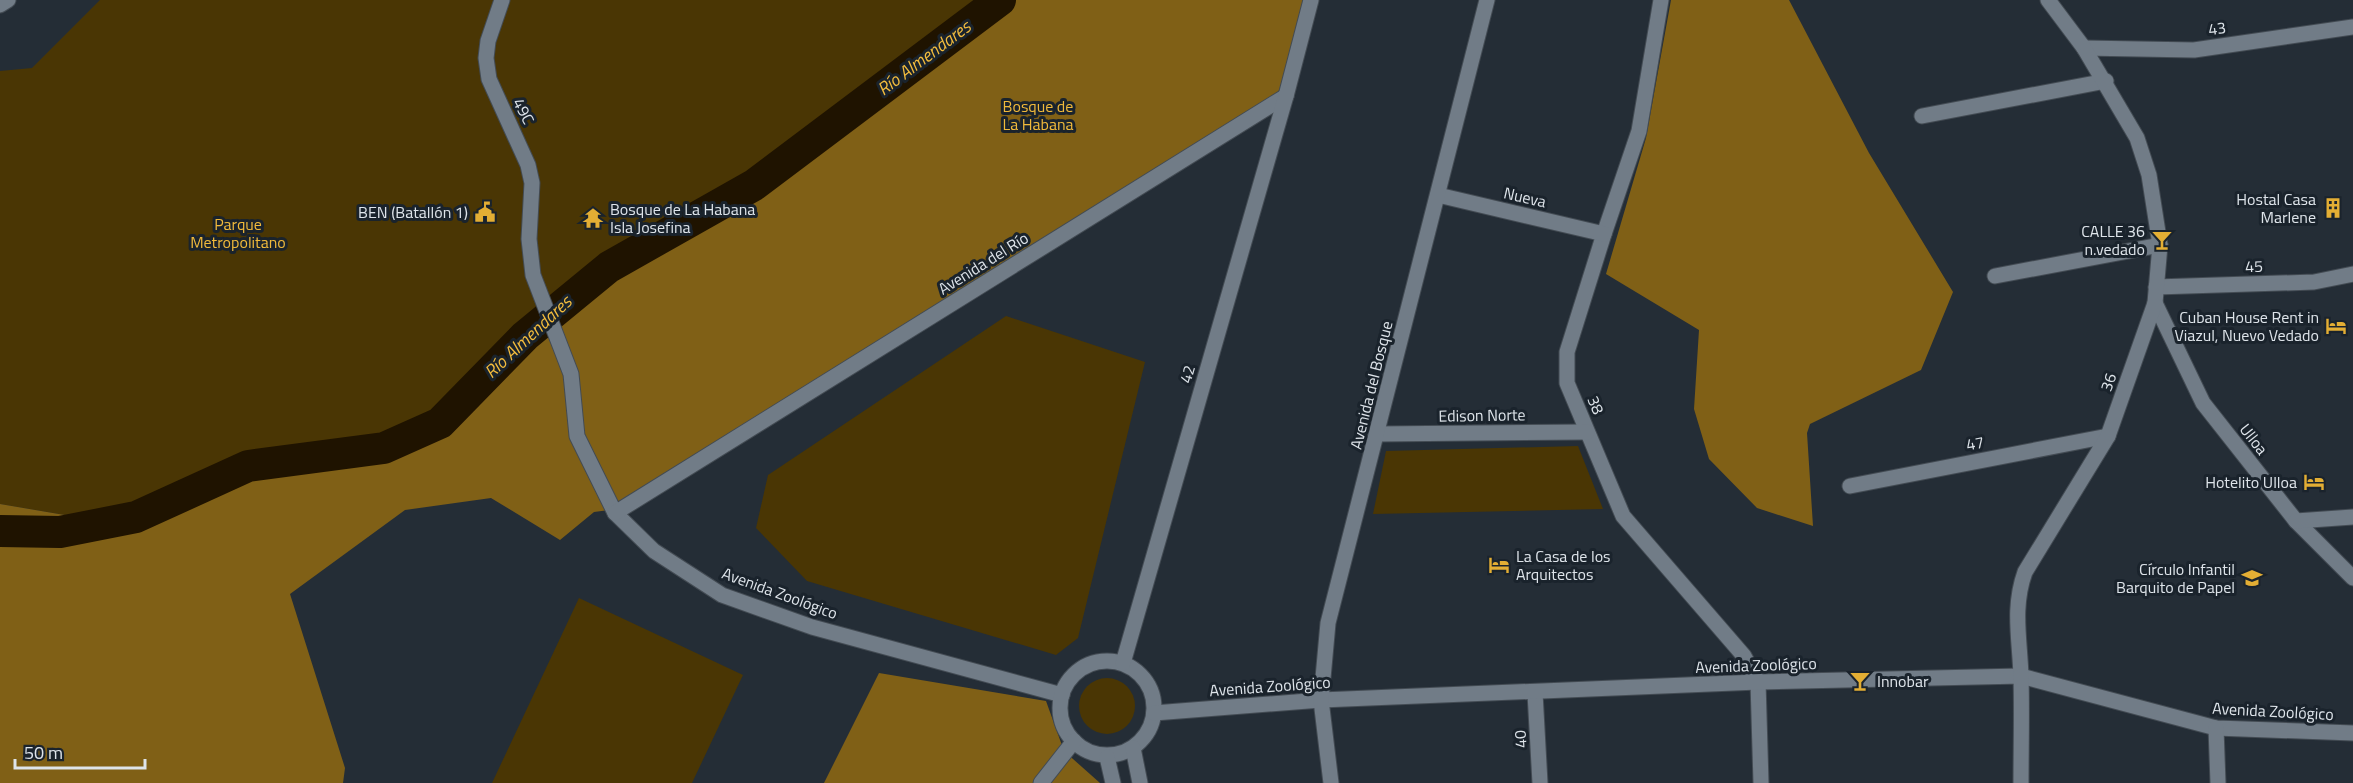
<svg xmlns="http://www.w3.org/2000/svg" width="2353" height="783" font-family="'Titillium Web',sans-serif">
	<rect width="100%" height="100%" fill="#242d36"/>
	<g fill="#4a3604">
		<polygon points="100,0 1000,0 754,185 608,267 525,336 440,423 384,448 248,466 94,520 0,504 0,71 32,68"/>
		<polygon points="1006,316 1145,362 1078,638 1056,655 807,581 756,528 768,475"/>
		<polygon points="1578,446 1603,509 1373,514 1386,451"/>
		<polygon points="579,598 743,675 692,783 492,783"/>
		<circle cx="1107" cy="706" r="28"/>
	</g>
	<g fill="#806016">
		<polygon points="1000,0 1317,0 1286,96 617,509 594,512 560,540 491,498 405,510 290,594 345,768 343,783 0,783 0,504 94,520 248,466 384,448 440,423 525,336 608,267 754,185"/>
		<polygon points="1671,0 1789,0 1869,153 1953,292 1921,370 1810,424 1807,433 1813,526 1757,508 1709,459 1694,409 1699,330 1606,274 1646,138"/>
		<polygon points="879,673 1046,701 1064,751 1100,783 824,783"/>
	</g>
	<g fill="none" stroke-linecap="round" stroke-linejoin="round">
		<polyline stroke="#1f1300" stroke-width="32" points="0,531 60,532 136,517 248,466 384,448 440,423 525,336 609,267 754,185 1000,0"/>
		<g stroke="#434b53" stroke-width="17">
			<g id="minor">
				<polyline points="502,0 488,41 486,58 489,79 528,165 532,183 529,239 533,275 571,374 577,436 615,513 654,551 722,595 812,627 1062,695"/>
				<polyline points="1661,0 1639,131 1604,234 1567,352 1567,383 1623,516 1744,656 1758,682 1761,783"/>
				<polyline points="0,5 8,0"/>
				<polyline points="2084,48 2194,50 2353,27"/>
				<polyline points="1922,116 2106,81"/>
				<polyline points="1438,195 1604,234"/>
				<polyline points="1995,276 2160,245"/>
				<polyline points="2156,287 2314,282 2353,274"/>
				<polyline points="2155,303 2203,403 2296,521 2353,578"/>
				<polyline points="1378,434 1587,432"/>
				<polyline points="1850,486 2108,436"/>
				<polyline points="615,513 1286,96"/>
				<polyline points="2296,521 2353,517"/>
				<circle cx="1107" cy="708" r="47"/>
				<polyline points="1123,663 1286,96 1311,0"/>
				<polyline points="1535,693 1540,783"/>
				<polyline points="1154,713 1321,700 1758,682 2021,676 2216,728 2353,733"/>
				<polyline points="2216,728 2218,783"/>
				<polyline points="1133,748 1140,783"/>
				<polyline points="1107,757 1113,783"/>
				<polyline points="1041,783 1074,741"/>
				<polyline points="1331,783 1321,700 1328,623 1487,0"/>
				<path d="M2021,783C2021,748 2022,712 2021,677C2020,640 2012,608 2025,572L2108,436L2155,303L2160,245L2149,175L2137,138L2084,48L2048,0"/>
			</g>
		</g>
		<use href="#minor" stroke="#717c87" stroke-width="15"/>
	</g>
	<defs>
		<g id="building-bare" transform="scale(1.62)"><path d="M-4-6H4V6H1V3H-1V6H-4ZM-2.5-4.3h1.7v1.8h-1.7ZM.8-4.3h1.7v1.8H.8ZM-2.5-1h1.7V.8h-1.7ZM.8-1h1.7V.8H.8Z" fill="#e3ae34" stroke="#1a232c" stroke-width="2.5" paint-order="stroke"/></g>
		<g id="civic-bare" transform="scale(1.62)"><path d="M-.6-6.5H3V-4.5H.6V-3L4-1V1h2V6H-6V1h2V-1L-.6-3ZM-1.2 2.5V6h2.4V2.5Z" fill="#e3ae34" stroke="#1a232c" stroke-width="2.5" paint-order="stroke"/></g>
		<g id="temple-bare" transform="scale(1.62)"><path d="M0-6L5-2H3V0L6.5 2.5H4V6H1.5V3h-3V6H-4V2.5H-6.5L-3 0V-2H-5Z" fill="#e3ae34" stroke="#1a232c" stroke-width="2.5" paint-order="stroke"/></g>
		<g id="bar-bare" transform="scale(1.62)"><path d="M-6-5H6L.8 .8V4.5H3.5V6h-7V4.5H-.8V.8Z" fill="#e3ae34" stroke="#1a232c" stroke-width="2.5" paint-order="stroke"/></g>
		<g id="hotel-bare" transform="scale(1.62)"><path d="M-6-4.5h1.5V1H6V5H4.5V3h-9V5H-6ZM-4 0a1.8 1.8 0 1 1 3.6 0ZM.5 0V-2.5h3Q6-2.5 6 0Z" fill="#e3ae34" stroke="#1a232c" stroke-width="2.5" paint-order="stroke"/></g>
		<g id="school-bare" transform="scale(1.62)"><path d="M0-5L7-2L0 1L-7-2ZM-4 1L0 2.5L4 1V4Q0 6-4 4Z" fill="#e3ae34" stroke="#1a232c" stroke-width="2.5" paint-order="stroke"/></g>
	</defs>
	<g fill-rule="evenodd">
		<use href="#building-bare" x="2333" y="208"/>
		<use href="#civic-bare" x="485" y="212"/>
		<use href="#temple-bare" x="593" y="218"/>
		<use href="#bar-bare" x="2162" y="240"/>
		<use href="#hotel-bare" x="2336" y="326"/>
		<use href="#hotel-bare" x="2314" y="482"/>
		<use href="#hotel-bare" x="1499" y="565"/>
		<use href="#school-bare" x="2252" y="578"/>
		<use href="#bar-bare" x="1860" y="681"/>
	</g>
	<g text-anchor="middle" stroke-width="6" stroke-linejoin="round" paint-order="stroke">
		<g font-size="16" fill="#dee4ea" stroke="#1a232c">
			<text transform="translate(2217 28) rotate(-8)" y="6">43</text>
			<text transform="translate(524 111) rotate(63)" y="6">49C</text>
			<text transform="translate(1525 197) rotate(13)" y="6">Nueva</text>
			<text transform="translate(983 263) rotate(-32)" y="6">Avenida del Río</text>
			<text transform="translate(2254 266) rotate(-2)" y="6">45</text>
			<text transform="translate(1187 374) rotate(-74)" y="6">42</text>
			<text transform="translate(2108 382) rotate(-71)" y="6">36</text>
			<text transform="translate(1371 385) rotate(-76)" y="6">Avenida del Bosque</text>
			<text transform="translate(1596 405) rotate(67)" y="6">38</text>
			<text transform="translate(1482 415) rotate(-1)" y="6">Edison Norte</text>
			<text transform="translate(2254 439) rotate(52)" y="6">Ulloa</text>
			<text transform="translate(1975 443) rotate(-11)" y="6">47</text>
			<text transform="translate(780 593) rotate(20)" y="6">Avenida Zoológico</text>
			<text transform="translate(1756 665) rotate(-2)" y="6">Avenida Zoológico</text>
			<text transform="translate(1270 686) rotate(-4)" y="6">Avenida Zoológico</text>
			<text transform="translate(2273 711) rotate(3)" y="6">Avenida Zoológico</text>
			<text transform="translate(1520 739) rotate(-93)" y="6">40</text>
		</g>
		<g font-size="16" fill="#f1ba3b" stroke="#1a232c">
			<text x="1038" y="112">Bosque de<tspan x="1038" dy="18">La Habana</tspan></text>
			<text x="238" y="230">Parque<tspan x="238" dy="18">Metropolitano</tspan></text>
		</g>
		<g font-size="16" fill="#dee4ea" stroke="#1a232c" text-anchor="end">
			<text x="2316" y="205">Hostal Casa<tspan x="2316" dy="18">Marlene</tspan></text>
			<text x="610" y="215" text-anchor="start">Bosque de La Habana<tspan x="610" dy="18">Isla Josefina</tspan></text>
			<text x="468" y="218">BEN (Batallón 1)</text>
			<text x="2145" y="237">CALLE 36<tspan x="2145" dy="18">n.vedado</tspan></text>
			<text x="2319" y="323">Cuban House Rent in<tspan x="2319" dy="18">Viazul, Nuevo Vedado</tspan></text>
			<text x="2297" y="488">Hotelito Ulloa</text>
			<text x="1516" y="562" text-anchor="start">La Casa de los<tspan x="1516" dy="18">Arquitectos</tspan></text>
			<text x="2235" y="575">Círculo Infantil<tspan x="2235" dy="18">Barquito de Papel</tspan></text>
			<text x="1877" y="687" text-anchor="start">Innobar</text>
		</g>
		<g font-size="18" font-style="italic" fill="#f3bc3d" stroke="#1a232c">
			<text transform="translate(924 58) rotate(-37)" y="6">Río Almendares</text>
			<text transform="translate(528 337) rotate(-43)" y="6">Río Almendares</text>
		</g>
	</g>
	<path d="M15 759v9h130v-9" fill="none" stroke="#dee4ea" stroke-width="3"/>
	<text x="24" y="759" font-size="18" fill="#dee4ea" stroke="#1a232c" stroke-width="4.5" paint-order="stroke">50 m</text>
</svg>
